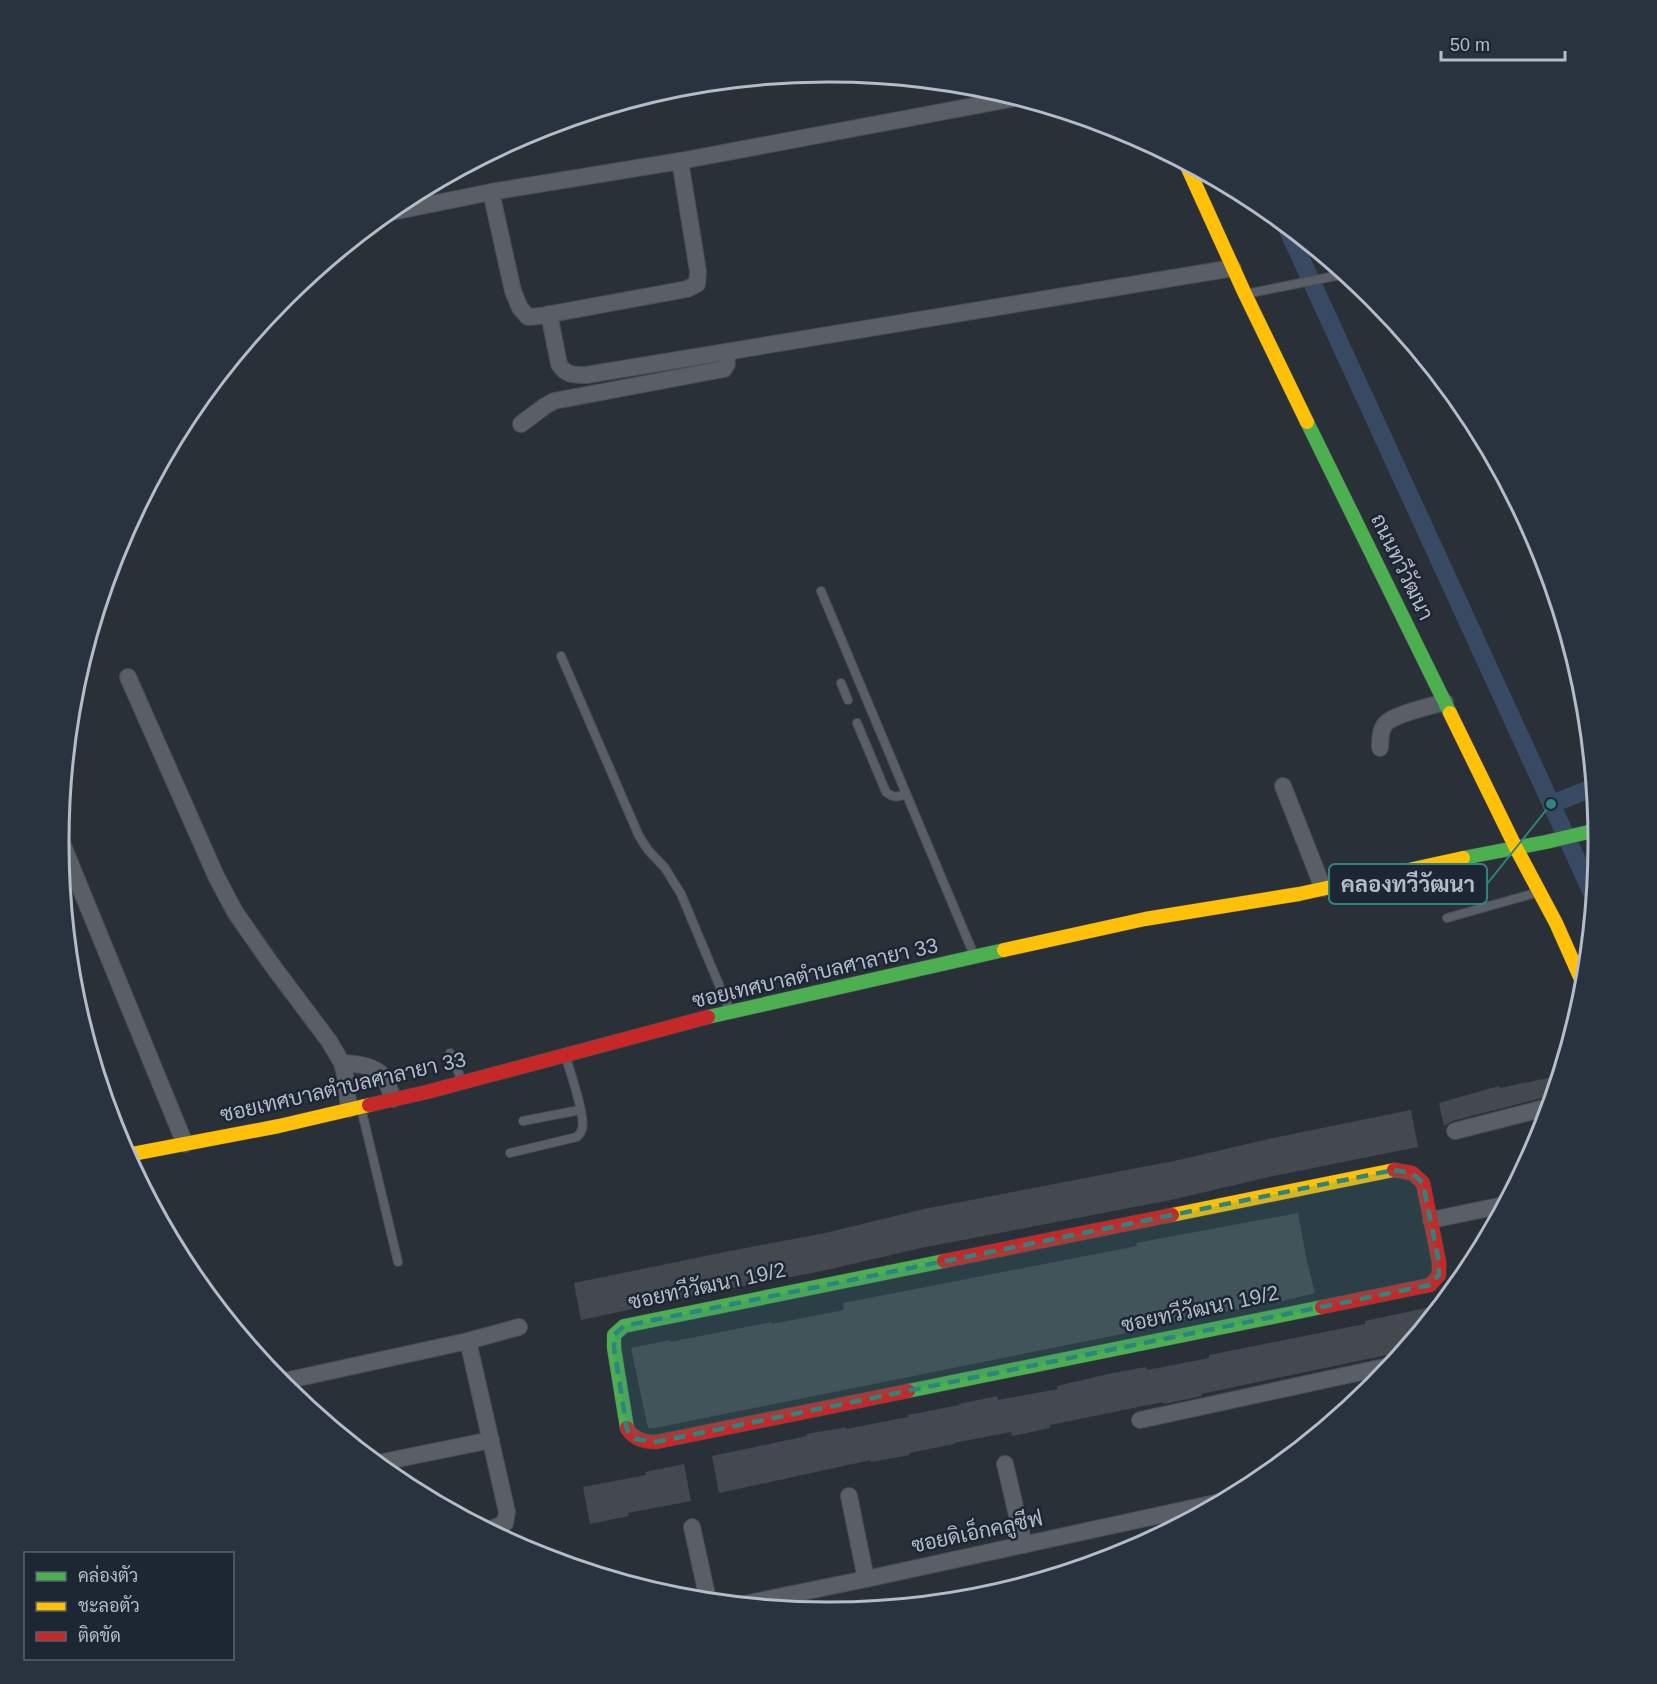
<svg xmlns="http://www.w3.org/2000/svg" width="1657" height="1684" font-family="Arial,Sarabun,sans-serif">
	<rect width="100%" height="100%" fill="#2a3038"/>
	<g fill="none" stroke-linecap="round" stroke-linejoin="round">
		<g stroke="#384963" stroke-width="18">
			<polyline points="1286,226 1593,895"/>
			<polyline points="1551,804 1593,788"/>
		</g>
	</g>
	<g fill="#444950">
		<polygon points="1558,1076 1552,1097 1546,1097 1452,1121 1444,1126 1439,1103 1499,1086 1500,1088"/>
		<polygon points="1411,1110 1418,1147 1269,1177 1171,1200 921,1248 822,1271 722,1290 581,1320 574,1283 725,1252 825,1233 924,1209 1174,1161 1273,1138"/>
		<polygon points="1298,1213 1307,1262 1315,1293 1283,1301 1136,1329 1137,1331 655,1428 648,1428 631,1348 670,1340 670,1342 771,1322 772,1324 844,1310 843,1303 1137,1246 1136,1243"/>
		<polygon points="1440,1305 1401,1352 1201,1394 1202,1396 1164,1404 1163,1402 1050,1425 1050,1428 1012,1436 1011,1432 954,1443 954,1444 909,1453 910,1455 871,1462 871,1460 719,1493 712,1456 807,1436 807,1434 846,1427 846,1429 908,1417 908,1415 959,1405 959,1404 997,1396 998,1400 1058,1389 1057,1386 1108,1374 1146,1367 1147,1370 1209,1358 1209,1355 1365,1324 1365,1321"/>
		<polygon points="684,1464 691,1501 628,1513 629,1516 590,1524 583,1487 646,1475 645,1472"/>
	</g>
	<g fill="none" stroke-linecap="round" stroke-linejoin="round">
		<g stroke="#484c53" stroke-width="10">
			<g id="lane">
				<polyline points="1246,294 1345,274"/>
				<polyline points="821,591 974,955"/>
				<polyline points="561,656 639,836 648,850 665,868 681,894 730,1011"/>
				<polyline points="841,683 848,700"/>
				<path d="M857,723L886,792C893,798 898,797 906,794"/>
				<polyline points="1447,918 1539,892"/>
				<polyline points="450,1053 462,1081"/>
				<polyline points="361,1108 398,1262"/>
				<polyline points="523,1121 580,1110"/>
				<path d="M510,1153L577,1137C580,1134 581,1133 582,1129C586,1118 570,1071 566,1058"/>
			</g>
		</g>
		<g stroke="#484c53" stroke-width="18">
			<g id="street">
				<polyline points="491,192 513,291 520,308 528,317 540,316 687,289 697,284 698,271 680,161"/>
				<polyline points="387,213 491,192 680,161 1016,98"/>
				<path d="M549,314L559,364C565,375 574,375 586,375L1233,268"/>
				<polyline points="521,424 545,406 554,401 724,369 727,364 726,353"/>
				<polyline points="128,677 216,876 235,912 272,965 329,1041 342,1063 345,1075 349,1109"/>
				<path d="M1380,748C1380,740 1380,731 1385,724C1394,714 1431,706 1445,702"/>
				<polyline points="1283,786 1323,888"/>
				<polyline points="59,836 185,1144"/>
				<path d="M342,1063C356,1064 374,1065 383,1076C388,1082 390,1092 393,1099"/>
				<polyline points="1455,1131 1549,1107"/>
				<polyline points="1431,1220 1504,1205"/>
				<polyline points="468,1341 507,1512 505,1523 489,1530"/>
				<polyline points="280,1382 468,1341 519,1327"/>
				<polyline points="1140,1420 1389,1366"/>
				<polyline points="378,1463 491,1440"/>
				<polyline points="1005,1464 1024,1545"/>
				<polyline points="849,1496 866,1579"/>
				<polyline points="692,1527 708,1600"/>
				<polyline points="744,1604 866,1579 1220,1502"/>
			</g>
		</g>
		<g stroke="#484c53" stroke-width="15">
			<g id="fast">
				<polyline points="1307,422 1450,713"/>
				<polyline points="1463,858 1546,842 1597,830"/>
				<polyline points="708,1017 1004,950"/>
				<polyline points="908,1391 1322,1307"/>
				<polyline points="627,1428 614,1348 614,1335 624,1326 944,1261"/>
			</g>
		</g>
		<g stroke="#484c53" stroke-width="15">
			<g id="slow">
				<polyline points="1186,164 1245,294 1307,422"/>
				<polyline points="1450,713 1516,848 1556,923 1584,986"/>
				<polyline points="1004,950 1145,919 1299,894 1463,858"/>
				<polyline points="127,1155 279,1126 369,1105"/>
				<polyline points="1172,1215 1394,1170"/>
			</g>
		</g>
		<g stroke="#484c53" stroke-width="15">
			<g id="jam">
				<polyline points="369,1105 427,1092 708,1017"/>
				<polyline points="944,1261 1172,1215"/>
				<polyline points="1322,1307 1430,1285 1439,1275 1439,1262 1423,1183 1412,1173 1394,1170"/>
				<path d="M627,1428C633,1439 644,1442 656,1442L908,1391"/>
			</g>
		</g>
		<use href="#lane" stroke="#5a5e66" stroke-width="8"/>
		<use href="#street" stroke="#5a5e66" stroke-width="16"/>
		<use href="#fast" stroke="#4caf50" stroke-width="14"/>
		<use href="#slow" stroke="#ffc107" stroke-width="14"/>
		<use href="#jam" stroke="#c62828" stroke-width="14"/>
	</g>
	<path fill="#308480" fill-opacity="0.2" stroke="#308480" stroke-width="4.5" stroke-dasharray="12 8" stroke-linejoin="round" d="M1394,1170L1412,1173L1423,1183L1439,1262V1275L1430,1285L656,1442L635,1439L627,1430L614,1348V1335L624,1326Z"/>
	<g text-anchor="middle" stroke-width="5" stroke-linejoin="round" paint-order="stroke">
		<g font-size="21" fill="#b4bcc9" stroke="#1d2633">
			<text transform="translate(1402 567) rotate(64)" y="7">ถนนทวีวัฒนา</text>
			<text transform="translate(815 973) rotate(-13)" y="7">ซอยเทศบาลตำบลศาลายา 33</text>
			<text transform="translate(343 1087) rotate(-13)" y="7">ซอยเทศบาลตำบลศาลายา 33</text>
			<text transform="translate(707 1286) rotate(-12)" y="7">ซอยทวีวัฒนา 19/2</text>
			<text transform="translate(1200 1309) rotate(-12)" y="7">ซอยทวีวัฒนา 19/2</text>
			<text transform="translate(977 1532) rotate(-12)" y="7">ซอยดิเอ็กคลูซีฟ</text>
		</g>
	</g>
	<path d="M0 0H1657V1684H0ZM828 82H829A759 759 0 0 1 1588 841V843A759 759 0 0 1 829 1602H828A759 759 0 0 1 69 843V841A759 759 0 0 1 828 82Z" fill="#29323f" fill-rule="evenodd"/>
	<path fill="none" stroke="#b4bcc9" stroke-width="3" d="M828 82H829A759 759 0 0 1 1588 841V843A759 759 0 0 1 829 1602H828A759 759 0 0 1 69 843V841A759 759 0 0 1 828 82Z"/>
	<path fill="none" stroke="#308480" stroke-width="2" d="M1551 804L1487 884"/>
	<circle fill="#308480" stroke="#1d2633" stroke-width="2" cx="1551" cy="804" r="6"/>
	<rect fill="#1d2633" stroke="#308480" stroke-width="2" x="1329" y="864" width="158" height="40" rx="6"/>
	<g font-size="22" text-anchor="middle" font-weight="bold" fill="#b4bcc9">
		<text x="1408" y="892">คลองทวีวัฒนา</text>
	</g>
	<rect x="24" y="1552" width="210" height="108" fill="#1d2633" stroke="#59626f" stroke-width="1.5"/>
	<rect x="36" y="1572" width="30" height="9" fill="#4caf50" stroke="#59626f" stroke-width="1.5"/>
	<text x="78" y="1582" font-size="18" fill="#b4bcc9">คล่องตัว</text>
	<rect x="36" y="1602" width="30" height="9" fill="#ffc107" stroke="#59626f" stroke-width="1.5"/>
	<text x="78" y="1612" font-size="18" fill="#b4bcc9">ชะลอตัว</text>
	<rect x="36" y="1632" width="30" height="9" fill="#c62828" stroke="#59626f" stroke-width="1.5"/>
	<text x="78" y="1642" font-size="18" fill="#b4bcc9">ติดขัด</text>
	<path d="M1441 51v9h124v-9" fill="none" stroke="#b4bcc9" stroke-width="3"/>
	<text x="1450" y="51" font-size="18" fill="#b4bcc9" stroke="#1d2633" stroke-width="4.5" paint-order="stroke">50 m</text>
</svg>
